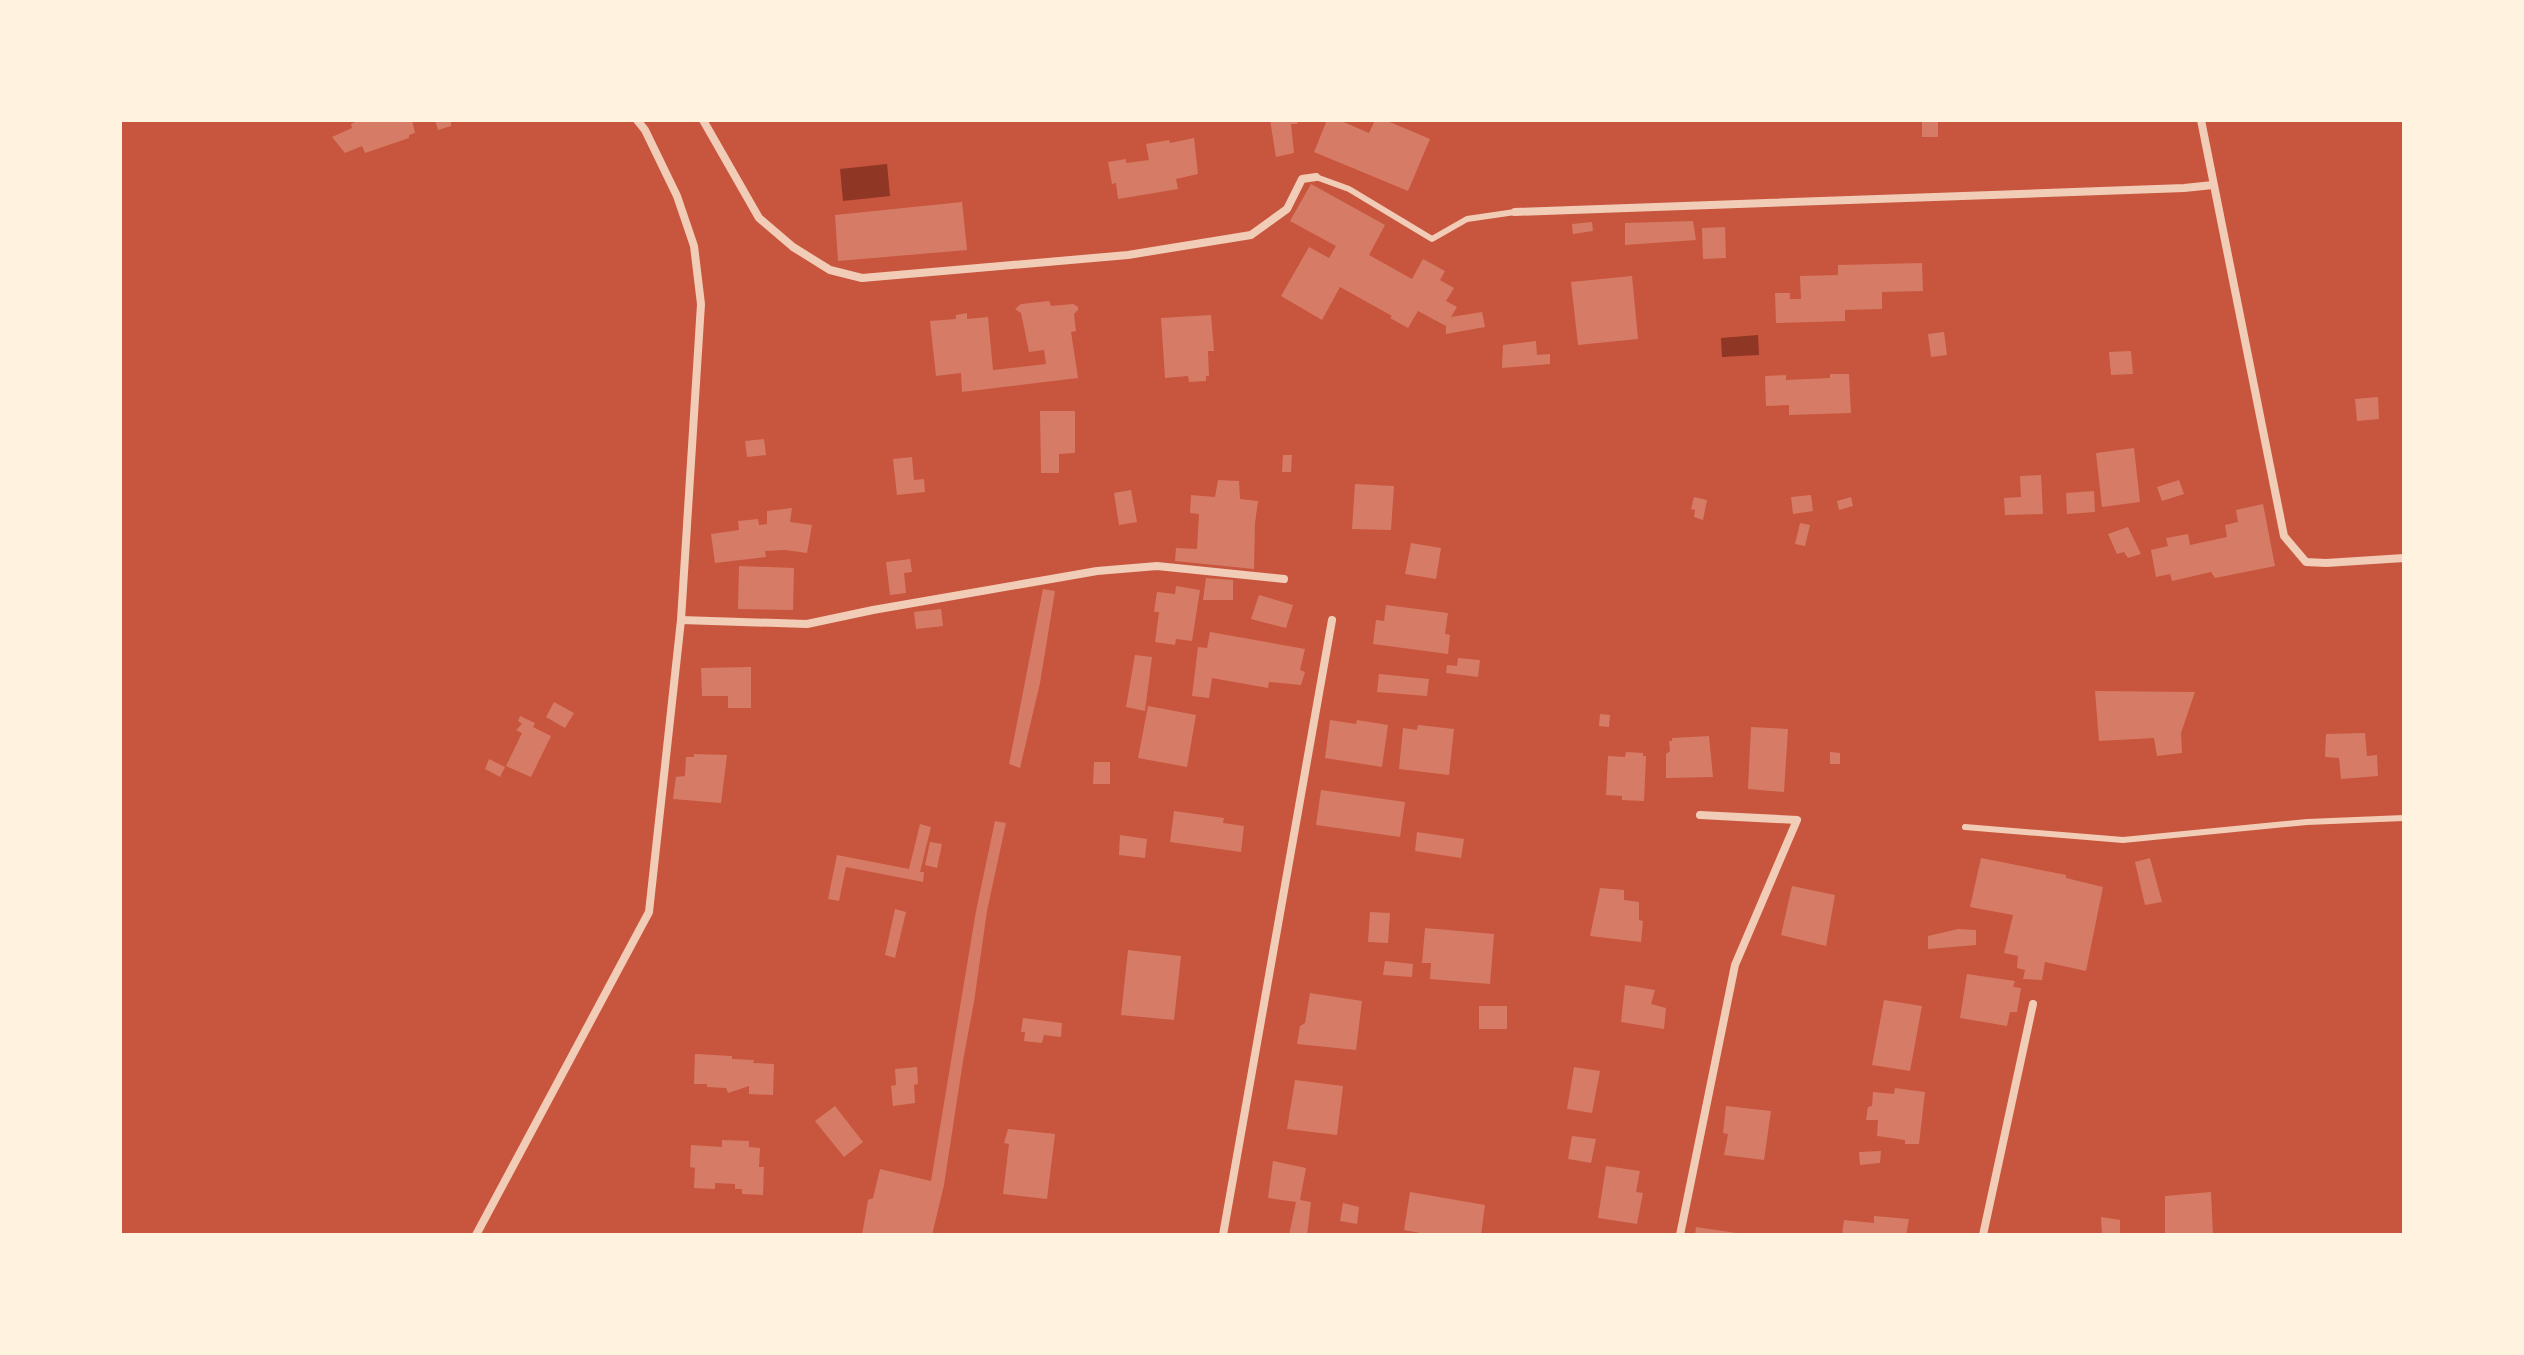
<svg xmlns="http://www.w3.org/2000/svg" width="2524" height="1355" font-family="Manrope,sans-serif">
	<rect width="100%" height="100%" fill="#c8553d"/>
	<g fill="#8f3625">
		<polygon points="887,164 890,196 843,201 840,169"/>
		<polygon points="1758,335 1759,355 1722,357 1721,338"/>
	</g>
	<g fill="#d67c66">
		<polygon points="359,120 412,120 415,133 409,135 409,138 365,153 362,146 345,153 332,137 352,128 351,124"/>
		<polygon points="435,120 451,120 451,126 438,130"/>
		<polygon points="1270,120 1299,120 1297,124 1291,124 1294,153 1276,157"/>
		<polygon points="1327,120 1339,120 1369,133 1375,120 1385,120 1430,139 1408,191 1314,152"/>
		<rect x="1922" y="120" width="16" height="17"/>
		<polygon points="1194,138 1198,174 1176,179 1178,189 1118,199 1116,183 1112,184 1108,162 1126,159 1126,163 1149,160 1146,144 1169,140 1170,143"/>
		<polygon points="1311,184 1385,225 1369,255 1412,279 1423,259 1445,271 1440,280 1454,288 1446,301 1457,307 1451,317 1482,312 1485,327 1446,334 1446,326 1418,311 1408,328 1390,318 1392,316 1340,287 1322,320 1281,296 1309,247 1329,258 1336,246 1290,221"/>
		<polygon points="962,202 967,250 838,261 835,215"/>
		<polygon points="1693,221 1696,240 1625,245 1625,223"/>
		<polygon points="1592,222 1593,231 1573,234 1572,224"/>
		<polygon points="1725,227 1726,258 1703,259 1702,228"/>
		<polygon points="1922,263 1923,291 1882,292 1882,309 1845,310 1845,321 1776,323 1775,293 1790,293 1790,299 1801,299 1800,276 1838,275 1838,265"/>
		<polygon points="1632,276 1638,339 1578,345 1571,282"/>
		<polygon points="1049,301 1051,306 1073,304 1078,307 1078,310 1074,314 1076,331 1071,332 1078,378 962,392 961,373 936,376 930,321 956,319 956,315 967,313 967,319 988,317 993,370 1046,364 1044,350 1029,352 1021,313 1015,309 1021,304"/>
		<polygon points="1211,315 1214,351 1208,351 1209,376 1206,376 1206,381 1189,382 1188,376 1165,378 1161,318"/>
		<polygon points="1944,332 1947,355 1931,357 1928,334"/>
		<polygon points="1536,341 1537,355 1550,354 1550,364 1502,368 1503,345"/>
		<polygon points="2131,351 2133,374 2111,375 2109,352"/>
		<polygon points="1830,374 1849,374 1851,413 1789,415 1789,405 1766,406 1765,376 1786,375 1786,380 1830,378"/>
		<polygon points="2378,397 2379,419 2357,421 2355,399"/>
		<polygon points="1040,411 1075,411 1075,453 1059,454 1059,473 1041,473"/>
		<polygon points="764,439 766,455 747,457 745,441"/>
		<polygon points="2134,448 2140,502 2102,507 2096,453"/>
		<polygon points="1283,455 1292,455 1291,472 1282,472"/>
		<polygon points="912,457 914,480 924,479 925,492 897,495 893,459"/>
		<polygon points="2041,475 2043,514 2005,515 2004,498 2021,497 2020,476"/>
		<polygon points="1218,480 1239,481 1240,499 1258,501 1255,523 1254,569 1175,561 1176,548 1197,549 1199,514 1190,513 1191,495 1215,497"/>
		<polygon points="2179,480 2184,494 2162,501 2157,487"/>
		<polygon points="1355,484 1394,486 1391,530 1352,529"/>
		<polygon points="1131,490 1137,522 1119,525 1114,493"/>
		<polygon points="2094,491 2095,512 2067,514 2066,493"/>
		<polygon points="1811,495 1813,511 1793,514 1791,497"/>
		<polygon points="1694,497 1707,500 1703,520 1694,517 1695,510 1691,509"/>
		<polygon points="1851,497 1853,506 1839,510 1837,501"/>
		<polygon points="2263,504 2275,566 2215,578 2211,572 2172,581 2170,574 2156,577 2151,550 2168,546 2166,538 2188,534 2190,545 2227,537 2225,525 2238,522 2236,510"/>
		<polygon points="792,508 790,522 812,525 807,553 785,550 765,551 766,557 715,563 711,534 739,530 738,521 758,519 759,525 767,524 767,511"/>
		<polygon points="1800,523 1810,525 1805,546 1795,544"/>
		<polygon points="2128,527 2141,554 2128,558 2124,552 2117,554 2108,534"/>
		<polygon points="1411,543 1441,548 1436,579 1405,574"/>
		<polygon points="910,559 912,572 904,573 906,593 890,595 886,562"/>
		<polygon points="739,566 794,568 793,610 738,609"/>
		<polygon points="1206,578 1233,580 1233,600 1203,600"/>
		<polygon points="1176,586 1200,590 1192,641 1176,639 1175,645 1155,642 1159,612 1154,612 1157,592 1175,594"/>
		<polygon points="1043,589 1055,591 1040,683 1020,768 1009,764"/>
		<polygon points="1259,595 1293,605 1286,628 1251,619"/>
		<polygon points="1386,605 1448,613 1445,634 1450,635 1448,654 1373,644 1376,620 1384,621"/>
		<polygon points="941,609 943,626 916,629 914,612"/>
		<polygon points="1210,632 1305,649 1300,670 1305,672 1301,685 1269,682 1268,688 1212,678 1209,698 1192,696 1198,647 1207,648"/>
		<polygon points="1135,655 1152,657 1145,711 1126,707"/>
		<polygon points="1458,658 1480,660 1478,677 1446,673 1447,665 1457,666"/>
		<polygon points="751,667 751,708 728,708 728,696 702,696 701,668"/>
		<polygon points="1379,674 1429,679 1427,696 1377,692"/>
		<polygon points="2095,691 2195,692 2181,733 2182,753 2157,756 2154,738 2099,741"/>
		<polygon points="554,702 574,713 565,728 546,717"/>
		<polygon points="1148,706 1196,715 1187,767 1138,758"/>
		<polygon points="1600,714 1610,715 1609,727 1599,726"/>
		<polygon points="520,716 535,723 533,727 551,736 531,777 506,766 522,733 516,730 522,724 518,721"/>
		<polygon points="1330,720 1356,724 1357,720 1388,725 1382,767 1325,758"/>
		<polygon points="1418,725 1454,729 1449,775 1399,769 1403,728 1417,730"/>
		<polygon points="1751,727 1788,729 1784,792 1748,789"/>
		<polygon points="2365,733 2367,756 2377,755 2378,776 2341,779 2339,758 2325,757 2326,734"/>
		<polygon points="1709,736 1713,777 1666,778 1666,754 1670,751 1669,741 1672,741 1672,738"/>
		<polygon points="1626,752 1643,753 1643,756 1646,756 1644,801 1622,800 1622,796 1606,795 1608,756 1625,757"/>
		<polygon points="1830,752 1840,753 1840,764 1830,764"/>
		<polygon points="694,754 727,755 721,803 673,799 676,777 685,776 686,757 694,757"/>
		<polygon points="489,759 505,767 500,777 485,769"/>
		<polygon points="1094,762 1110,762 1110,784 1093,784"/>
		<polygon points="1321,790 1405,802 1400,837 1316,825"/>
		<polygon points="1174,811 1224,818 1223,823 1244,826 1241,852 1170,842"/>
		<polygon points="995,821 1006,823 987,911 974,1002 963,1061 944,1185 932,1235 862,1235 868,1200 873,1198 880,1169 931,1181 976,911"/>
		<polygon points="920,824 931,827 920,872 924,872 923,882 846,867 839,901 828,899 837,855 909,869"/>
		<polygon points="1417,832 1464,839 1461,858 1415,851"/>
		<polygon points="1120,835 1147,839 1145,858 1119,855"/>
		<polygon points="930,842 942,844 937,868 925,865"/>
		<polygon points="1981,858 2066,875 2066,878 2103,887 2086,971 2045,962 2042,980 2023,979 2025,970 2017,968 2018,956 2004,953 2013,915 1970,907"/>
		<polygon points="2150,858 2162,902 2145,905 2135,862"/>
		<polygon points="1792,886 1835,895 1826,946 1781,935"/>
		<polygon points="1600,888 1624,890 1624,900 1639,902 1639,920 1643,921 1641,942 1590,936"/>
		<polygon points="895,909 906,912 895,958 885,955"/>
		<polygon points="1370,912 1390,913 1388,943 1368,942"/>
		<polygon points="1425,928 1494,934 1490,984 1430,979 1431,963 1422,963"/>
		<polygon points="1958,929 1976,930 1976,945 1928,949 1928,936"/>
		<polygon points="1128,950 1181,956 1174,1020 1121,1015"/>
		<polygon points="1385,961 1413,964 1412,977 1383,975"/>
		<polygon points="1967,974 2015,981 2013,987 2021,988 2017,1012 2010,1012 2007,1026 1960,1018"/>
		<polygon points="1625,985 1655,990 1651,1004 1666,1008 1664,1029 1621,1022"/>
		<polygon points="1310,993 1362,1001 1356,1050 1297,1044 1300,1026 1305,1023"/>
		<polygon points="1884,1000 1922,1006 1910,1071 1872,1065"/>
		<rect x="1479" y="1006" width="28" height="23"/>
		<polygon points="1023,1018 1062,1023 1061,1037 1044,1035 1042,1043 1024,1041 1025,1032 1021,1032"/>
		<polygon points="695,1054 732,1056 732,1059 754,1060 753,1063 774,1064 773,1095 749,1094 749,1086 728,1093 726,1088 707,1087 707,1084 694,1084"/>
		<polygon points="917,1067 918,1084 914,1085 915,1103 893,1106 891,1086 896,1085 895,1069"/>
		<polygon points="1574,1067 1600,1071 1592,1113 1567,1109"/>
		<polygon points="1295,1080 1343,1086 1337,1135 1287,1129"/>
		<polygon points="1895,1088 1925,1092 1919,1144 1905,1144 1905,1140 1877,1136 1878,1120 1866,1120 1868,1107 1872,1106 1873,1092 1894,1094"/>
		<polygon points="835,1106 863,1142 844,1157 815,1121"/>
		<polygon points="1726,1106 1771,1111 1764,1160 1724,1155 1728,1134 1723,1133"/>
		<polygon points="1008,1129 1055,1134 1047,1199 1003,1194 1009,1144 1004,1143"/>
		<polygon points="1572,1136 1596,1139 1591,1163 1568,1159"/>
		<polygon points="722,1140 749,1141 749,1147 760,1148 759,1167 764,1167 763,1195 742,1194 742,1189 735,1189 735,1184 715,1183 715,1189 694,1188 695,1168 690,1167 691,1145 722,1147"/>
		<polygon points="1881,1151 1880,1163 1860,1165 1859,1152"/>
		<polygon points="1273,1161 1306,1168 1300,1200 1311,1202 1307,1235 1289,1235 1296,1202 1268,1198"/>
		<polygon points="1606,1166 1640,1171 1636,1192 1643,1193 1637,1224 1598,1218"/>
		<polygon points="1410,1192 1485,1205 1481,1235 1431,1235 1404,1230"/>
		<polygon points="2211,1192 2213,1235 2165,1235 2165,1196"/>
		<polygon points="1343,1203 1359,1207 1357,1224 1340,1221"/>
		<polygon points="1874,1216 1909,1219 1906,1235 1842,1235 1844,1220 1874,1223"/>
		<polygon points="2101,1217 2120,1220 2120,1235 2102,1235"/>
		<polygon points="1696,1227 1736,1233 1736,1235 1695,1235"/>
	</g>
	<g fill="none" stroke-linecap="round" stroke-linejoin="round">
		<g stroke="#f1ccb7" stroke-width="6">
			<polyline points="1316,177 1349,189 1432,239 1467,219 1515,212"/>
			<polyline points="1965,827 2123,840 2307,822 2404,818"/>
		</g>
		<g stroke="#f1ccb7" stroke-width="8">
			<polyline points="703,120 759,218 793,247 830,270 862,278 1128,255 1251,235 1287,209 1302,179 1316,177"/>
			<polyline points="2201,120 2284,536 2306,562 2326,563 2404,558"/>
			<polyline points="1515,212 2184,188 2213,185"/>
			<polyline points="681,620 807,624 873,610 1097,571 1157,566 1284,579"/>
			<polyline points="476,1235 649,912 681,620 701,304 694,246 677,196 645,130 637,120"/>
			<polyline points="1223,1235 1332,620"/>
			<polyline points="1680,1235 1735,965 1797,820 1700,815"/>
			<polyline points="1983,1235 2033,1004"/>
		</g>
	</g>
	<rect width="2524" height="1355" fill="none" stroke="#fff3e0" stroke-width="244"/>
</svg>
